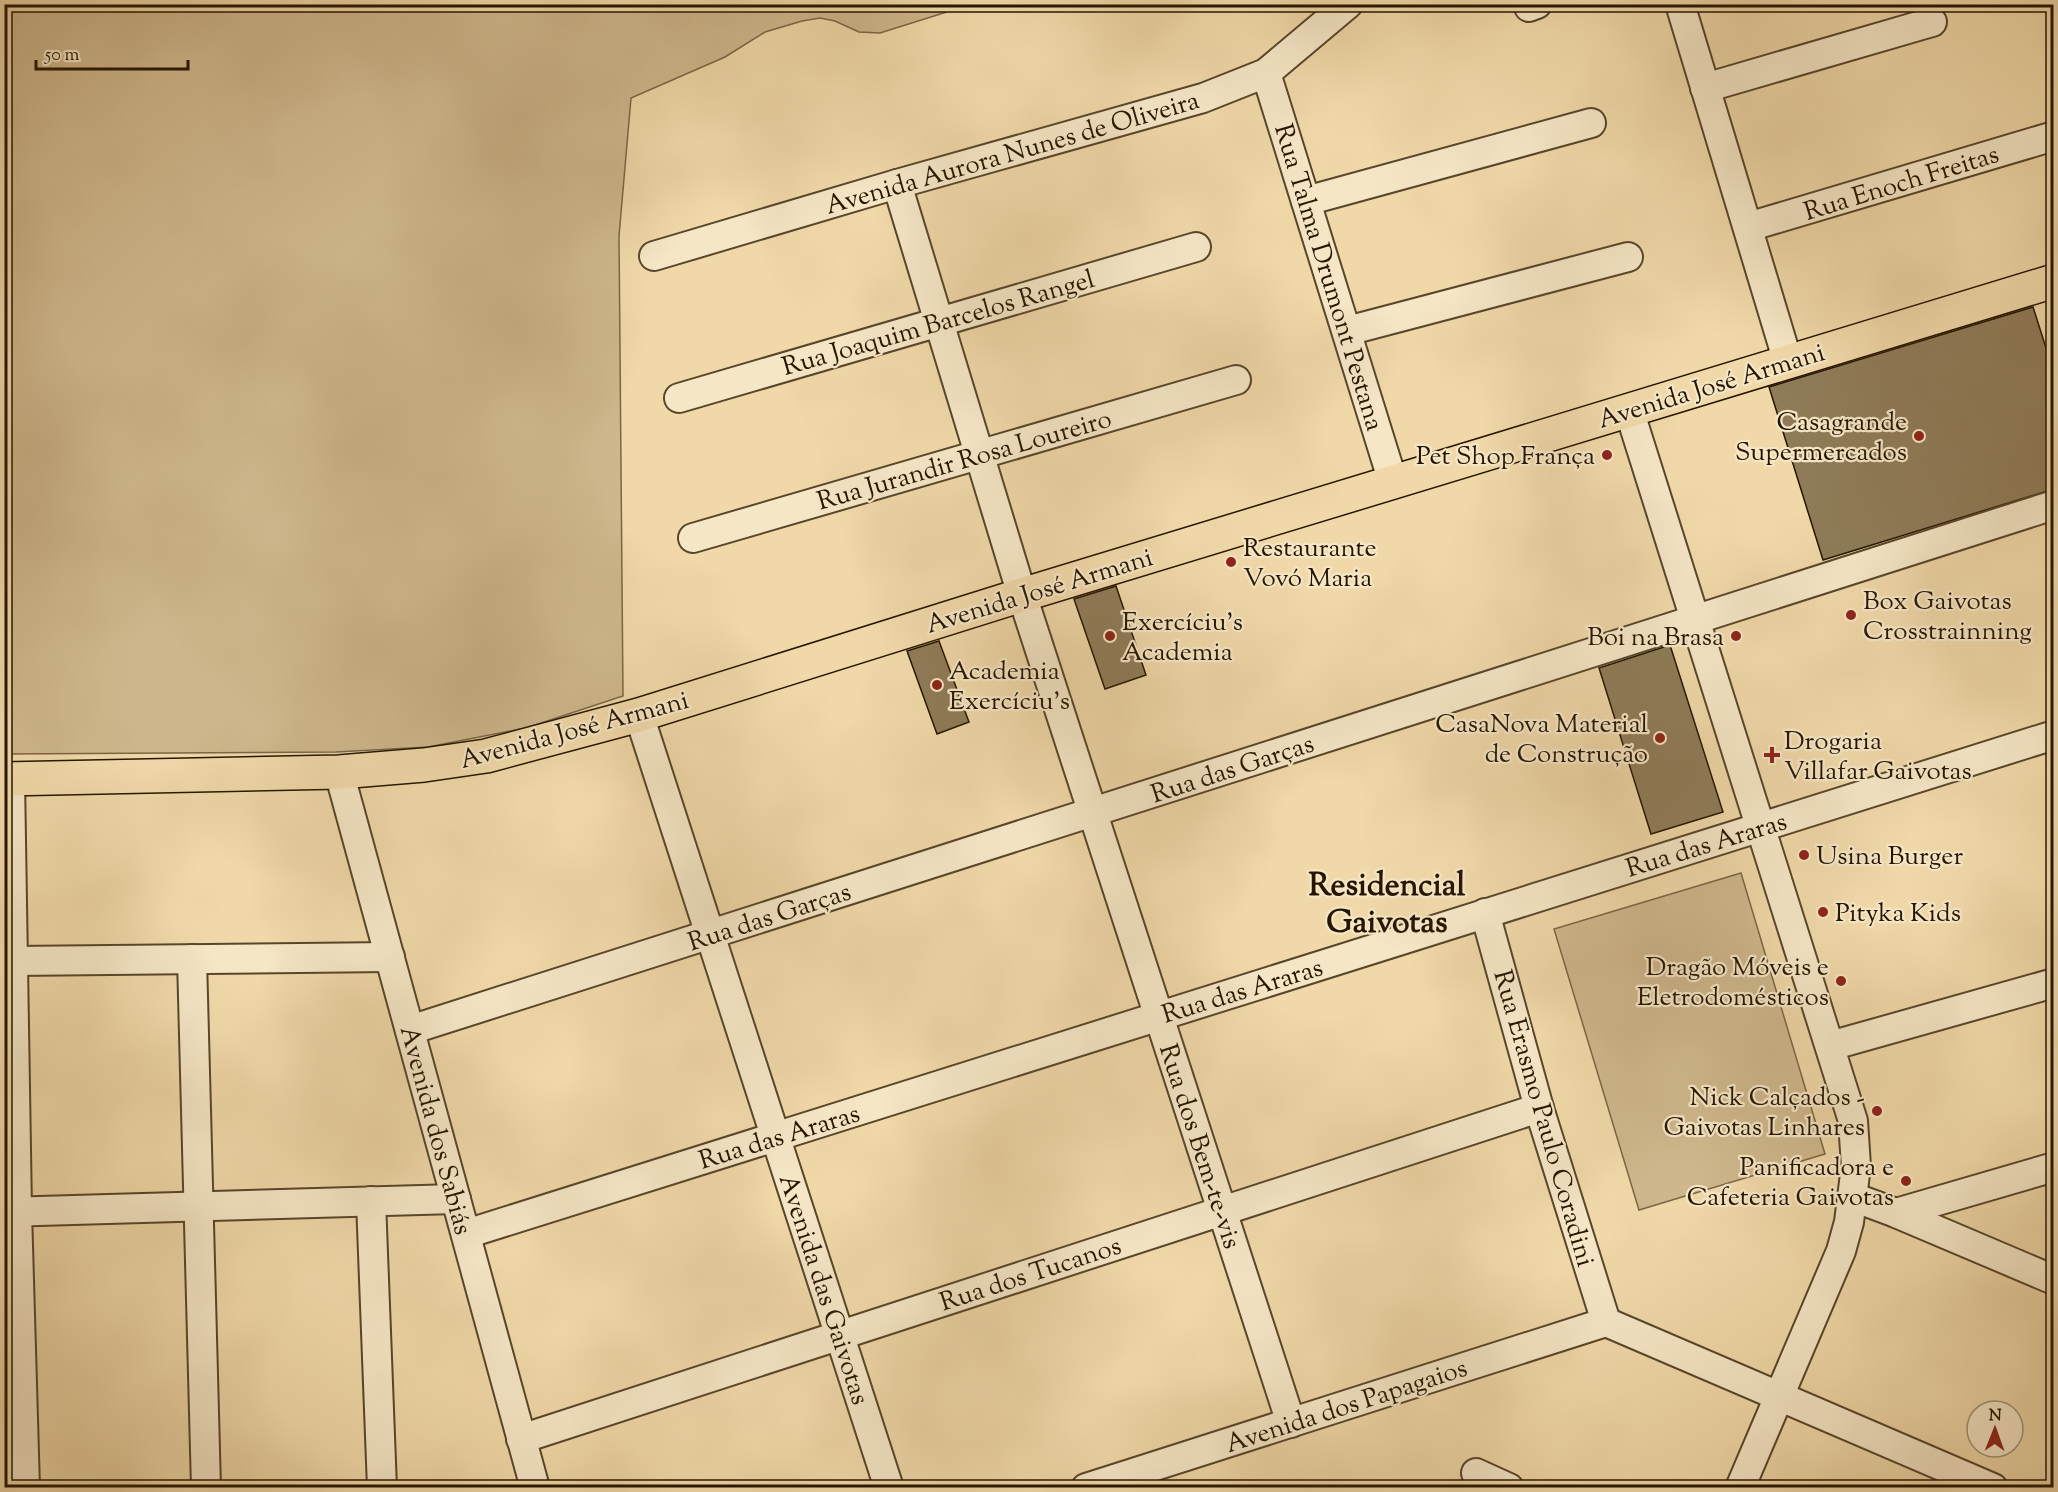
<svg xmlns="http://www.w3.org/2000/svg" width="2058" height="1492" font-family="'Sorts Mill Goudy',serif">
	<rect width="100%" height="100%" fill="#f0d8a8"/>
	<filter id="stains"><feTurbulence type="fractalNoise" baseFrequency=".00333" numOctaves="4"/><feColorMatrix values="0 0 0 0 .2 0 0 0 0 .09 0 0 0 0 .02 0 0 0 .5 -.17"/></filter>
	<radialGradient id="worn" r=".72"><stop offset=".6" stop-color="#630" stop-opacity="0"/><stop offset="1" stop-color="#630" stop-opacity=".3"/></radialGradient>
	<g fill="#ceb78c" stroke="#7a6646" stroke-width="1.5">
		<polygon points="4,5 5,4 969,5 880,33 859,32 835,21 820,18 802,21 765,32 725,57 631,98 619,236 623,696 526,728 428,747 336,752 5,754"/>
		<polygon points="1741,873 1825,1154 1639,1210 1554,929"/>
	</g>
	<g fill="#8f7b58" stroke="#261601" stroke-width="1.5">
		<polygon points="2033,307 2054,373 2054,489 1823,560 1769,387"/>
		<polygon points="1116,586 1146,675 1105,689 1074,599"/>
		<polygon points="939,641 969,722 937,734 907,651"/>
		<polygon points="1670,645 1723,812 1651,834 1599,668"/>
	</g>
	<g fill="none" stroke-linecap="round" stroke-linejoin="round">
		<g stroke="#58462b" stroke-width="32">
			<g id="minor">
				<polyline points="1680,4 1788,362"/>
				<polyline points="1529,7 1537,4"/>
				<polyline points="1266,73 1393,482"/>
				<polyline points="1705,88 1932,22"/>
				<polyline points="897,184 1022,595 1291,1423"/>
				<polyline points="1306,201 1591,123"/>
				<polyline points="1748,227 2054,136"/>
				<polyline points="654,256 897,184 1203,98 1266,73 1348,4"/>
				<polyline points="1347,331 1628,257"/>
				<polyline points="679,398 1196,247"/>
				<polyline points="1629,410 1853,1121 1856,1166 1849,1222 1841,1251 1740,1488"/>
				<polyline points="693,538 1236,380"/>
				<polyline points="639,715 889,1488"/>
				<polyline points="339,772 535,1488"/>
				<polyline points="10,779 17,1211 25,1488"/>
				<polyline points="1485,913 1539,1108 1606,1322"/>
				<polyline points="192,959 206,1488"/>
				<polyline points="13,961 390,957"/>
				<polyline points="410,1030 2054,505"/>
				<polyline points="1830,1046 2054,983"/>
				<polyline points="1853,1197 1896,1213 2054,1280"/>
				<polyline points="371,1201 382,1488"/>
				<polyline points="4,1212 456,1199"/>
				<polyline points="1896,1213 2054,1167"/>
				<polyline points="466,1234 2054,735"/>
				<polyline points="1606,1322 1993,1488"/>
				<polyline points="521,1439 1539,1108"/>
				<polyline points="1476,1473 1509,1488"/>
				<polyline points="1086,1488 1606,1322"/>
			</g>
		</g>
		<g stroke="#261601" stroke-width="36">
			<polyline id="major" points="4,779 339,772 424,765 486,756 639,715 1022,595 2054,281"/>
		</g>
		<use href="#minor" stroke="#f5e6c6" stroke-width="28"/>
		<use href="#major" stroke="#f0d8a8" stroke-width="33"/>
	</g>
	<g fill="#8f2418" stroke="#f5e6c6" stroke-width="2">
		<circle cx="1919" cy="436" r="6"/>
		<circle cx="1607" cy="455" r="6"/>
		<circle cx="1231" cy="562" r="6"/>
		<circle cx="1851" cy="615" r="6"/>
		<circle cx="1110" cy="636" r="6"/>
		<circle cx="1736" cy="636" r="6"/>
		<circle cx="937" cy="685" r="6"/>
		<circle cx="1660" cy="738" r="6"/>
		<path d="M1769 746h6v6h6v6h-6v6h-6v-6h-6v-6h6z"/>
		<circle cx="1804" cy="855" r="6"/>
		<circle cx="1823" cy="912" r="6"/>
		<circle cx="1841" cy="981" r="6"/>
		<circle cx="1877" cy="1111" r="6"/>
		<circle cx="1906" cy="1181" r="6"/>
	</g>
	<g text-anchor="middle" stroke-width="4.5" stroke-linejoin="round" paint-order="stroke">
		<g font-size="26" fill="#261601" stroke="#f5e6c6">
			<text transform="translate(1012 152) rotate(-16)" y="9">Avenida Aurora Nunes de Oliveira</text>
			<text transform="translate(1901 182) rotate(-17)" y="9">Rua Enoch Freitas</text>
			<text transform="translate(1330 277) rotate(73)" y="9">Rua Talma Drumont Pestana</text>
			<text transform="translate(938 322) rotate(-16)" y="9">Rua Joaquim Barcelos Rangel</text>
			<text transform="translate(1711 385) rotate(-17)" y="9">Avenida José Armani</text>
			<text transform="translate(964 459) rotate(-16)" y="9">Rua Jurandir Rosa Loureiro</text>
			<text transform="translate(1039 590) rotate(-17)" y="9">Avenida José Armani</text>
			<text transform="translate(574 729) rotate(-15)" y="9">Avenida José Armani</text>
			<text transform="translate(1232 768) rotate(-18)" y="9">Rua das Garças</text>
			<text transform="translate(1706 844) rotate(-17)" y="9">Rua das Araras</text>
			<text transform="translate(769 916) rotate(-18)" y="9">Rua das Garças</text>
			<text transform="translate(1242 990) rotate(-17)" y="9">Rua das Araras</text>
			<text transform="translate(1545 1118) rotate(74)" y="9">Rua Erasmo Paulo Coradini</text>
			<text transform="translate(437 1130) rotate(75)" y="9">Avenida dos Sabiás</text>
			<text transform="translate(779 1136) rotate(-17)" y="9">Rua das Araras</text>
			<text transform="translate(1201 1146) rotate(72)" y="9">Rua dos Bem-te-vis</text>
			<text transform="translate(1030 1273) rotate(-18)" y="9">Rua dos Tucanos</text>
			<text transform="translate(825 1289) rotate(72)" y="9">Avenida das Gaivotas</text>
			<text transform="translate(1346 1405) rotate(-18)" y="9">Avenida dos Papagaios</text>
		</g>
		<g font-size="26" fill="#261601" stroke="#f5e6c6" text-anchor="end">
			<text x="1907" y="430">Casagrande<tspan x="1907" dy="30">Supermercados</tspan></text>
			<text x="1595" y="464">Pet Shop França</text>
			<text x="1243" y="556" text-anchor="start">Restaurante<tspan x="1243" dy="30">Vovó Maria</tspan></text>
			<text x="1863" y="609" text-anchor="start">Box Gaivotas<tspan x="1863" dy="30">Crosstrainning</tspan></text>
			<text x="1122" y="630" text-anchor="start">Exercíciu's<tspan x="1122" dy="30">Academia</tspan></text>
			<text x="1724" y="645">Boi na Brasa</text>
			<text x="949" y="679" text-anchor="start">Academia<tspan x="949" dy="30">Exercíciu's</tspan></text>
			<text x="1648" y="732">CasaNova Material<tspan x="1648" dy="30">de Construção</tspan></text>
			<text x="1784" y="749" text-anchor="start">Drogaria<tspan x="1784" dy="30">Villafar Gaivotas</tspan></text>
			<text x="1816" y="864" text-anchor="start">Usina Burger</text>
			<text x="1835" y="921" text-anchor="start">Pityka Kids</text>
			<text x="1829" y="975">Dragão Móveis e<tspan x="1829" dy="30">Eletrodomésticos</tspan></text>
			<text x="1865" y="1105">Nick Calçados -<tspan x="1865" dy="30">Gaivotas Linhares</tspan></text>
			<text x="1894" y="1175">Panificadora e<tspan x="1894" dy="30">Cafeteria Gaivotas</tspan></text>
		</g>
		<g font-size="32" font-weight="bold" fill="#261601" stroke="#f5e6c6">
			<text x="1387" y="895">Residencial<tspan x="1387" dy="37">Gaivotas</tspan></text>
		</g>
	</g>
	<rect width="2058" height="1492" fill="none" stroke="#f0d8a8" stroke-width="24"/>
	<rect x="6" y="6" width="2046" height="1480" fill="none" stroke="#261601" stroke-width="3"/>
	<rect x="12" y="12" width="2034" height="1468" fill="none" stroke="#261601" stroke-width="1.5"/>
	<g transform="translate(1995 1429) rotate(1)"><circle r="28" fill="#f5e6c6" stroke="#a29377" stroke-width="1.5"/>
	<path d="M0-4.5L10 22L0 15L-10 22Z" fill="#8f2418"/>
	<text y="-9" font-size="16" font-weight="bold" text-anchor="middle" fill="#261601">N</text>
	</g>
	<path d="M36 60v9h152v-9" fill="none" stroke="#261601" stroke-width="3"/>
	<text x="45" y="60" font-size="18" fill="#261601" stroke="#f5e6c6" stroke-width="4.5" paint-order="stroke">50 m</text>
	<rect width="100%" height="100%" filter="url(#stains)"/>
	<rect width="100%" height="100%" fill="url(#worn)"/>
</svg>
